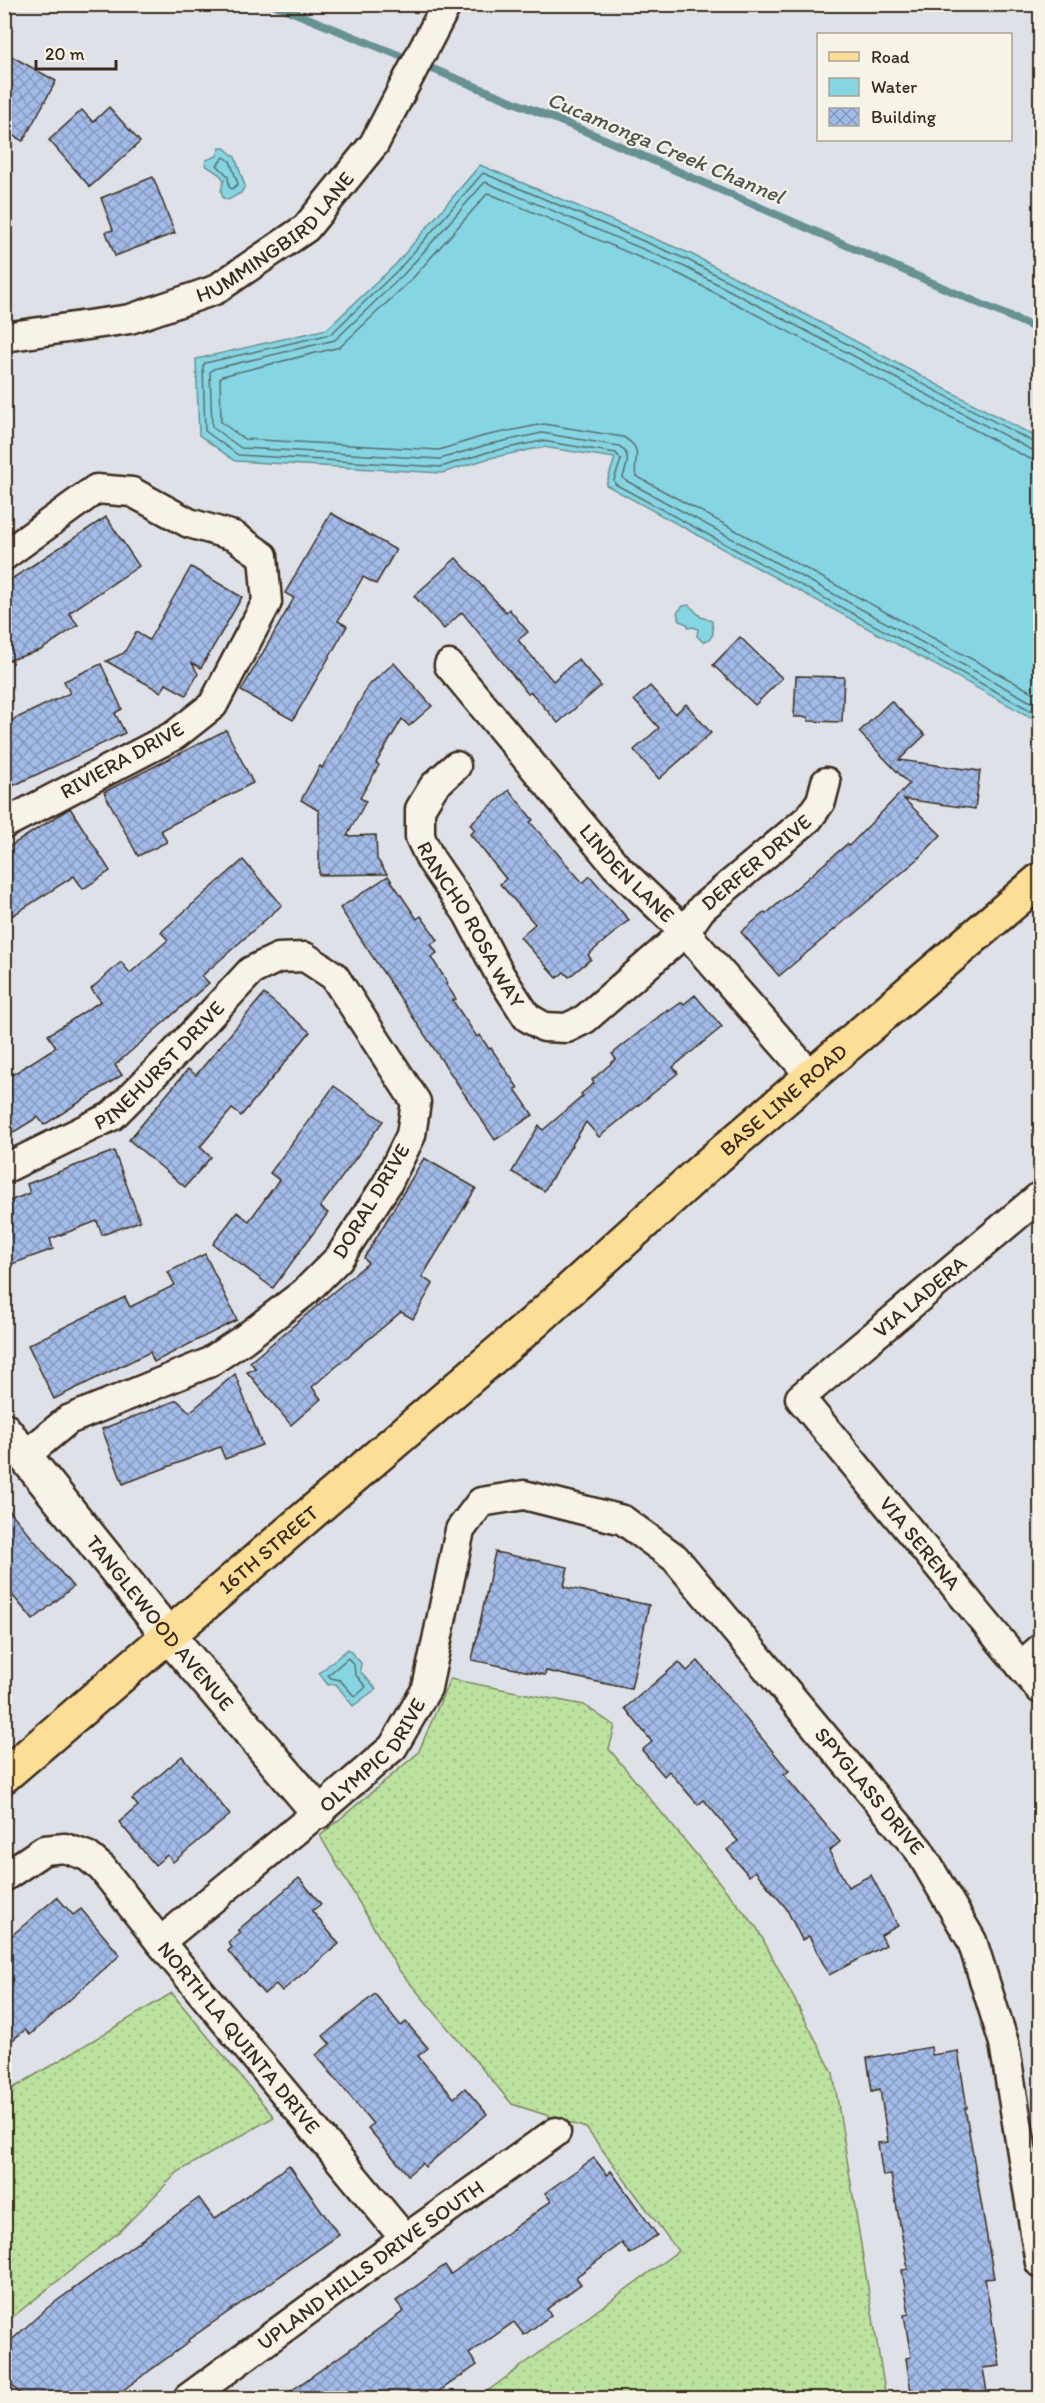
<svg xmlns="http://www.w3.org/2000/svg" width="1045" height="2403" font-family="Itim,sans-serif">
	<defs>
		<pattern id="grass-dots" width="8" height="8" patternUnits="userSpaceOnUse" patternTransform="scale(1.5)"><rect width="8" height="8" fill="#bbe29e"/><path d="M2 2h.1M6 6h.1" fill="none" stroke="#a2c288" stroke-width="1.8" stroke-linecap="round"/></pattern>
		<pattern id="building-cross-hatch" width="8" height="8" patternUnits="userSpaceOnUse" patternTransform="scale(1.5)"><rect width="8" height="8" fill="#a2bbe8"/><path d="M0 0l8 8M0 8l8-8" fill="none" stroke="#8598bb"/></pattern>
	</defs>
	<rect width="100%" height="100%" fill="#dee2e8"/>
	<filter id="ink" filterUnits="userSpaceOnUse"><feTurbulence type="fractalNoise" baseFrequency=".0167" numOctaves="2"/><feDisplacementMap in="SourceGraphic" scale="12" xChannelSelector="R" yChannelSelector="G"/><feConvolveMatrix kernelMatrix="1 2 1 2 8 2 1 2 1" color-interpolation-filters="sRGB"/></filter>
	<g filter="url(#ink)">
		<g fill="url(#grass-dots)" stroke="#7b865e" stroke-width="1.5">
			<polygon points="450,1679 584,1705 615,1726 609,1749 757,1928 833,2073 886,2398 478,2398 678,2251 586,2128 512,2104 398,1969 320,1836 418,1753"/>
			<polygon points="172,1993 274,2117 178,2172 119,2232 5,2323 5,2093"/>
		</g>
		<g fill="#86d5e3" stroke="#689194" stroke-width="1.5">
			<polygon points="220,148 224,148 235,157 245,186 241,193 228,200 223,198 221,191 224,180 219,174 205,165 206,160 217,156"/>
			<polygon points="480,165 691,254 1040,439 1040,714 1030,717 606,485 615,458 543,447 490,458 442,473 235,461 199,435 196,359 327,329 395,265"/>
			<polygon points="689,605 701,617 712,621 713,634 709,640 703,642 697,636 698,629 693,627 689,628 687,624 680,621 677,613 683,606"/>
			<polygon points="348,1649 361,1663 360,1671 376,1689 353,1706 336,1684 328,1685 319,1673"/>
		</g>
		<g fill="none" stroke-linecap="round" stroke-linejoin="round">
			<g stroke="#596e6d" stroke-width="1.5">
				<polygon points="224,157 230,161 238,184 232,189 229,187 228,176 217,165"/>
				<polyline points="1040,444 1035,443 688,260 483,173 399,269 331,334 205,363 203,366 205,431 238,455 441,467 488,452 542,441 616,453 621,460 614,480 615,484 1030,710 1040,708"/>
				<path d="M1040,452L1032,450L685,267L485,182L404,274L335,340L213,369L210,372L212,427L241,448L440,459L486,445L542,433L619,446C632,454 627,465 623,477L625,480L1031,702L1040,701"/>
				<path d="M1040,461L1028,458L681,275L488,193L411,280L340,347L222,376L220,379L221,422L244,439L439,450L484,436L544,424L623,437C646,450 632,460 636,476L1032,692H1040"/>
				<polygon points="348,1658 354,1665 355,1674 366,1687 355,1697 340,1680 331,1678 328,1675"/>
			</g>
			<polyline stroke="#689194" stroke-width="8" points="273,4 597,136 1040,330"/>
		</g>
		<g fill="url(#building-cross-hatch)" stroke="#3b2a1e" stroke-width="1.5">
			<polygon points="4,52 56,81 23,141 4,131"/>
			<polygon points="109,107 140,142 90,187 49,140 82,110 93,122"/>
			<polygon points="153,177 175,233 115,256 106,232 113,230 101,198"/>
			<polygon points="331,513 396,550 376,584 363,577 338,621 347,626 293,720 241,691 294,598 285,593"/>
			<polygon points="106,517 139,566 69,613 78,625 41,650 4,662 4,584"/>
			<polygon points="456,558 506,612 509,609 528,632 518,640 553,681 578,659 601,686 558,723 531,692 528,694 462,612 444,629 414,596"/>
			<polygon points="191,567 242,597 201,668 192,663 198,674 186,695 166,684 161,692 106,661 124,653 136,632 149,640"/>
			<polygon points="740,637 782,678 755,705 713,665"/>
			<polygon points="394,663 432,706 409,726 402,719 376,763 379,765 360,798 366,801 347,836 376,835 377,859 387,874 319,875 319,811 301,800 320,766 322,768 369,685"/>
			<polygon points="101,664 122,709 115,713 125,733 4,790 4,724 70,693 64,681"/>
			<polygon points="796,676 844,677 842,722 808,721 808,717 794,717"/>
			<polygon points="650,686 675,714 686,704 711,733 659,779 634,750 659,728 634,700"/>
			<polygon points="891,701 925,735 899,760 980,771 975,809 904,799 941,835 917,860 779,976 741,932 765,912 766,914 847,844 849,846 909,784 859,732"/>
			<polygon points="226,730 253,783 161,830 167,842 138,856 104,792"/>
			<polygon points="509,790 533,820 530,822 583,883 590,876 629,920 588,955 591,959 569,977 564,972 557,978 520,937 535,924 500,884 506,879 470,834 475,830 470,824"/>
			<polygon points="70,808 110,871 83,889 74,876 4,921 4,850"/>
			<polygon points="243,860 282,905 202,976 209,983 115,1065 122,1075 44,1125 38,1117 4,1138 4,1080 56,1047 48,1035 101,1001 91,989 121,962 130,973 168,940 161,932"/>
			<polygon points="388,876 417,919 421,916 438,940 431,944 437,953 431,957 448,983 446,984 456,999 453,1001 477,1037 480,1035 489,1049 491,1048 518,1088 515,1089 533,1115 495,1140 340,908"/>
			<polygon points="264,994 310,1032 241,1116 232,1109 200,1147 211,1157 185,1187 129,1140 188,1069 196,1075"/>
			<polygon points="695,995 722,1027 673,1067 678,1073 599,1137 586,1122 544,1191 512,1172 539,1125 543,1130 583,1096 581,1094 594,1083 592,1080 616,1059 612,1054 667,1010 668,1012 682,1002 684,1004"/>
			<polygon points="334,1086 383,1121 320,1207 328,1213 273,1288 213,1244 237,1212 249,1221 279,1180 270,1173"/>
			<polygon points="114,1151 140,1221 102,1235 97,1221 50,1239 53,1249 4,1267 4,1203 30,1193 27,1184"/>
			<polygon points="424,1158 476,1188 422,1277 433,1284 413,1319 401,1312 312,1387 321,1399 291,1425 247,1372 256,1369 250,1362 368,1263 364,1258"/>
			<polygon points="205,1254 237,1320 154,1362 150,1352 54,1399 28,1345 125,1297 130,1307 175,1285 168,1272"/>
			<polygon points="235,1374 262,1445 225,1459 220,1447 123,1484 102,1429 177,1400 190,1412"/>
			<polygon points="4,1504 73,1587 33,1620 4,1585"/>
			<polygon points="495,1552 568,1567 564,1587 649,1605 631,1689 546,1671 545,1675 472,1660"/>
			<polygon points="698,1661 789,1771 784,1775 840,1842 829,1851 848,1887 871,1875 898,1926 881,1935 886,1945 829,1975 809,1936 802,1940 786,1908 755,1871 749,1876 727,1850 738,1841 704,1800 698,1805 669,1771 664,1776 642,1750 652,1742 625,1708 679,1662 687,1671"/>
			<polygon points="182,1756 230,1815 173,1862 167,1855 155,1865 119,1822 138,1806 132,1799"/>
			<polygon points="299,1878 321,1904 312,1911 339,1944 282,1991 276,1984 264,1994 228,1951 232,1947 228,1943 241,1933 238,1930"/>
			<polygon points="57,1897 73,1915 81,1909 120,1955 30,2035 25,2030 4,2047 4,1942"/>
			<polygon points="375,1994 401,2026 406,2022 428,2048 418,2056 454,2098 465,2088 487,2114 425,2167 422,2163 408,2175 368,2128 373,2124 316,2055 330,2044 323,2036"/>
			<polygon points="931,2047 932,2055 958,2051 967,2108 965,2108 994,2278 985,2279 1000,2366 983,2368 988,2398 912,2398 906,2358 911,2357 904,2315 909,2314 902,2270 908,2269 891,2175 883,2176 878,2143 888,2142 880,2089 872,2091 867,2058"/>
			<polygon points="594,2158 607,2175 611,2171 657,2235 630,2254 622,2243 576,2277 581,2284 547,2309 551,2315 524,2335 514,2322 469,2354 477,2365 429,2398 281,2398 404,2311 396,2301 445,2265 451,2274 551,2201 545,2193"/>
			<polygon points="289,2165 339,2235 188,2340 189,2342 112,2398 24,2398 4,2377 4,2347 47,2308 199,2198 214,2219"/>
		</g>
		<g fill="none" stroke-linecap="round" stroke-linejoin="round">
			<g stroke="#3b2a1e" stroke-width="33">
				<g id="minor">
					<path id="s1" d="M4,337L130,319L215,290L306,228L374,144L447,4"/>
					<polyline points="4,556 96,489 132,492 189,523 234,536 263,556 267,602 213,705 175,735 4,824"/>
					<path id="s2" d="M449,665L616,866L685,932L811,1076"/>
					<path id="s3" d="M456,766L434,786L420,809V837L431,860L468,914L500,975L527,1017L544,1027L567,1028L585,1019L685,932L702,908L809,818L821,801L826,782"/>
					<path id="s4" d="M4,1169L112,1116L172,1056L251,971L278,958L305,957L334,976L416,1102L411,1135L387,1184L339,1258L305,1292L244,1339L208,1363L68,1420L26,1455"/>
					<path id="s5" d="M1040,1196L800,1398L1040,1689"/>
					<polyline points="1021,1666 1040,1649"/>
					<path id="s6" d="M4,1877L44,1850L65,1848L87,1856L102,1868L160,1942L405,2239"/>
					<path id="s7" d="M160,1942L318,1812L393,1747L427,1688L460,1530L481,1502L524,1495L623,1520L675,1558L919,1850L972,1941L1004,2043L1040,2263"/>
					<path id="s8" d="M188,2398L405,2239L556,2132"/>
				</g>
			</g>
			<g stroke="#3b2a1e" stroke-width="38">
				<g id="tertiary">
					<path id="s9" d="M4,1430L169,1636L318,1812"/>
				</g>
			</g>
			<g stroke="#3b2a1e" stroke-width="38">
				<g id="primary">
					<path id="s10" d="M4,1776L532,1324L704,1168L1040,880"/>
				</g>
			</g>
			<use href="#minor" stroke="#f7f3e8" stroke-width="28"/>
			<use href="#tertiary" stroke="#f7f3e8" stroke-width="33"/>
			<use href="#primary" stroke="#fcde96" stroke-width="33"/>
		</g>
	</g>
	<g text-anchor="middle" stroke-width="4.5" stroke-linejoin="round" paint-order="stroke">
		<g font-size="21" fill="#3b2a1e" stroke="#f7f3e8">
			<text dy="7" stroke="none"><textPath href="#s1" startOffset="297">HUMMINGBIRD LANE</textPath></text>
			<text transform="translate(122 760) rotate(-29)" y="7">RIVIERA DRIVE</text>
			<text dy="7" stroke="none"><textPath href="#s3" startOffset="590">DERFER DRIVE</textPath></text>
			<text dy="7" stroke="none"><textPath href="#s2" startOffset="274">LINDEN LANE</textPath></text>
			<text dy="7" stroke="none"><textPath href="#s3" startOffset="186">RANCHO ROSA WAY</textPath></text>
			<text dy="7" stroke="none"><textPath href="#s4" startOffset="189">PINEHURST DRIVE</textPath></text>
			<text dy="7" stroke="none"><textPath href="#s10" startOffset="1032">BASE LINE ROAD</textPath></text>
			<text transform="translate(371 1201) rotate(-59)" y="7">DORAL DRIVE</text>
			<text transform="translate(920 1297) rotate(-40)" y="7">VIA LADERA</text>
			<text dy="7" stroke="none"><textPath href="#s5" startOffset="502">VIA SERENA</textPath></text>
			<text dy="7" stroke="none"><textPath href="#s10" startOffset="348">16TH STREET</textPath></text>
			<text dy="7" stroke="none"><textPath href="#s9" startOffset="248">TANGLEWOOD AVENUE</textPath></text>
			<text dy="7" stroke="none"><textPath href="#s7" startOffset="284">OLYMPIC DRIVE</textPath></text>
			<text dy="7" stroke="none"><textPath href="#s7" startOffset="1082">SPYGLASS DRIVE</textPath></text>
			<text dy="7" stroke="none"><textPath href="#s6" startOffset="330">NORTH LA QUINTA DRIVE</textPath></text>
			<text dy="7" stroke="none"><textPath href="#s8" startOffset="226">UPLAND HILLS DRIVE SOUTH</textPath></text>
		</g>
		<g font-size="22" font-style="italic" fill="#4e554f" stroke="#f7f3e8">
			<text transform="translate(666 147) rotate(23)" y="8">Cucamonga Creek Channel</text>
		</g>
	</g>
	<rect width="1045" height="2403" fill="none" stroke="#f7f3e8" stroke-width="24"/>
	<rect x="12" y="12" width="1021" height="2379" fill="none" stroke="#3b2a1e" stroke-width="2" filter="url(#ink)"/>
	<rect x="817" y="33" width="195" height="108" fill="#f7f3e8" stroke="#aca397" stroke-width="1.5"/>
	<rect x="829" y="52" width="30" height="9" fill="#fcde96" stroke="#aca397" stroke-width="1.5"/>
	<text x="871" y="63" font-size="18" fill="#3b2a1e">Road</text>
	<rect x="829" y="78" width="30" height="18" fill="#86d5e3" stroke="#aca397" stroke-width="1.5"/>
	<text x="871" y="93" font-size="18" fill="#3b2a1e">Water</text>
	<rect x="829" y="108" width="30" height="18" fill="url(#building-cross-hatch)" stroke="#aca397" stroke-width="1.5"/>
	<text x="871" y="123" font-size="18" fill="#3b2a1e">Building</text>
	<path d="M36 60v9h80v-9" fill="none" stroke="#3b2a1e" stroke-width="3"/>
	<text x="45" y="60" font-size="18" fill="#3b2a1e" stroke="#f7f3e8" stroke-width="4.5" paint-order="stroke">20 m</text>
</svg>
